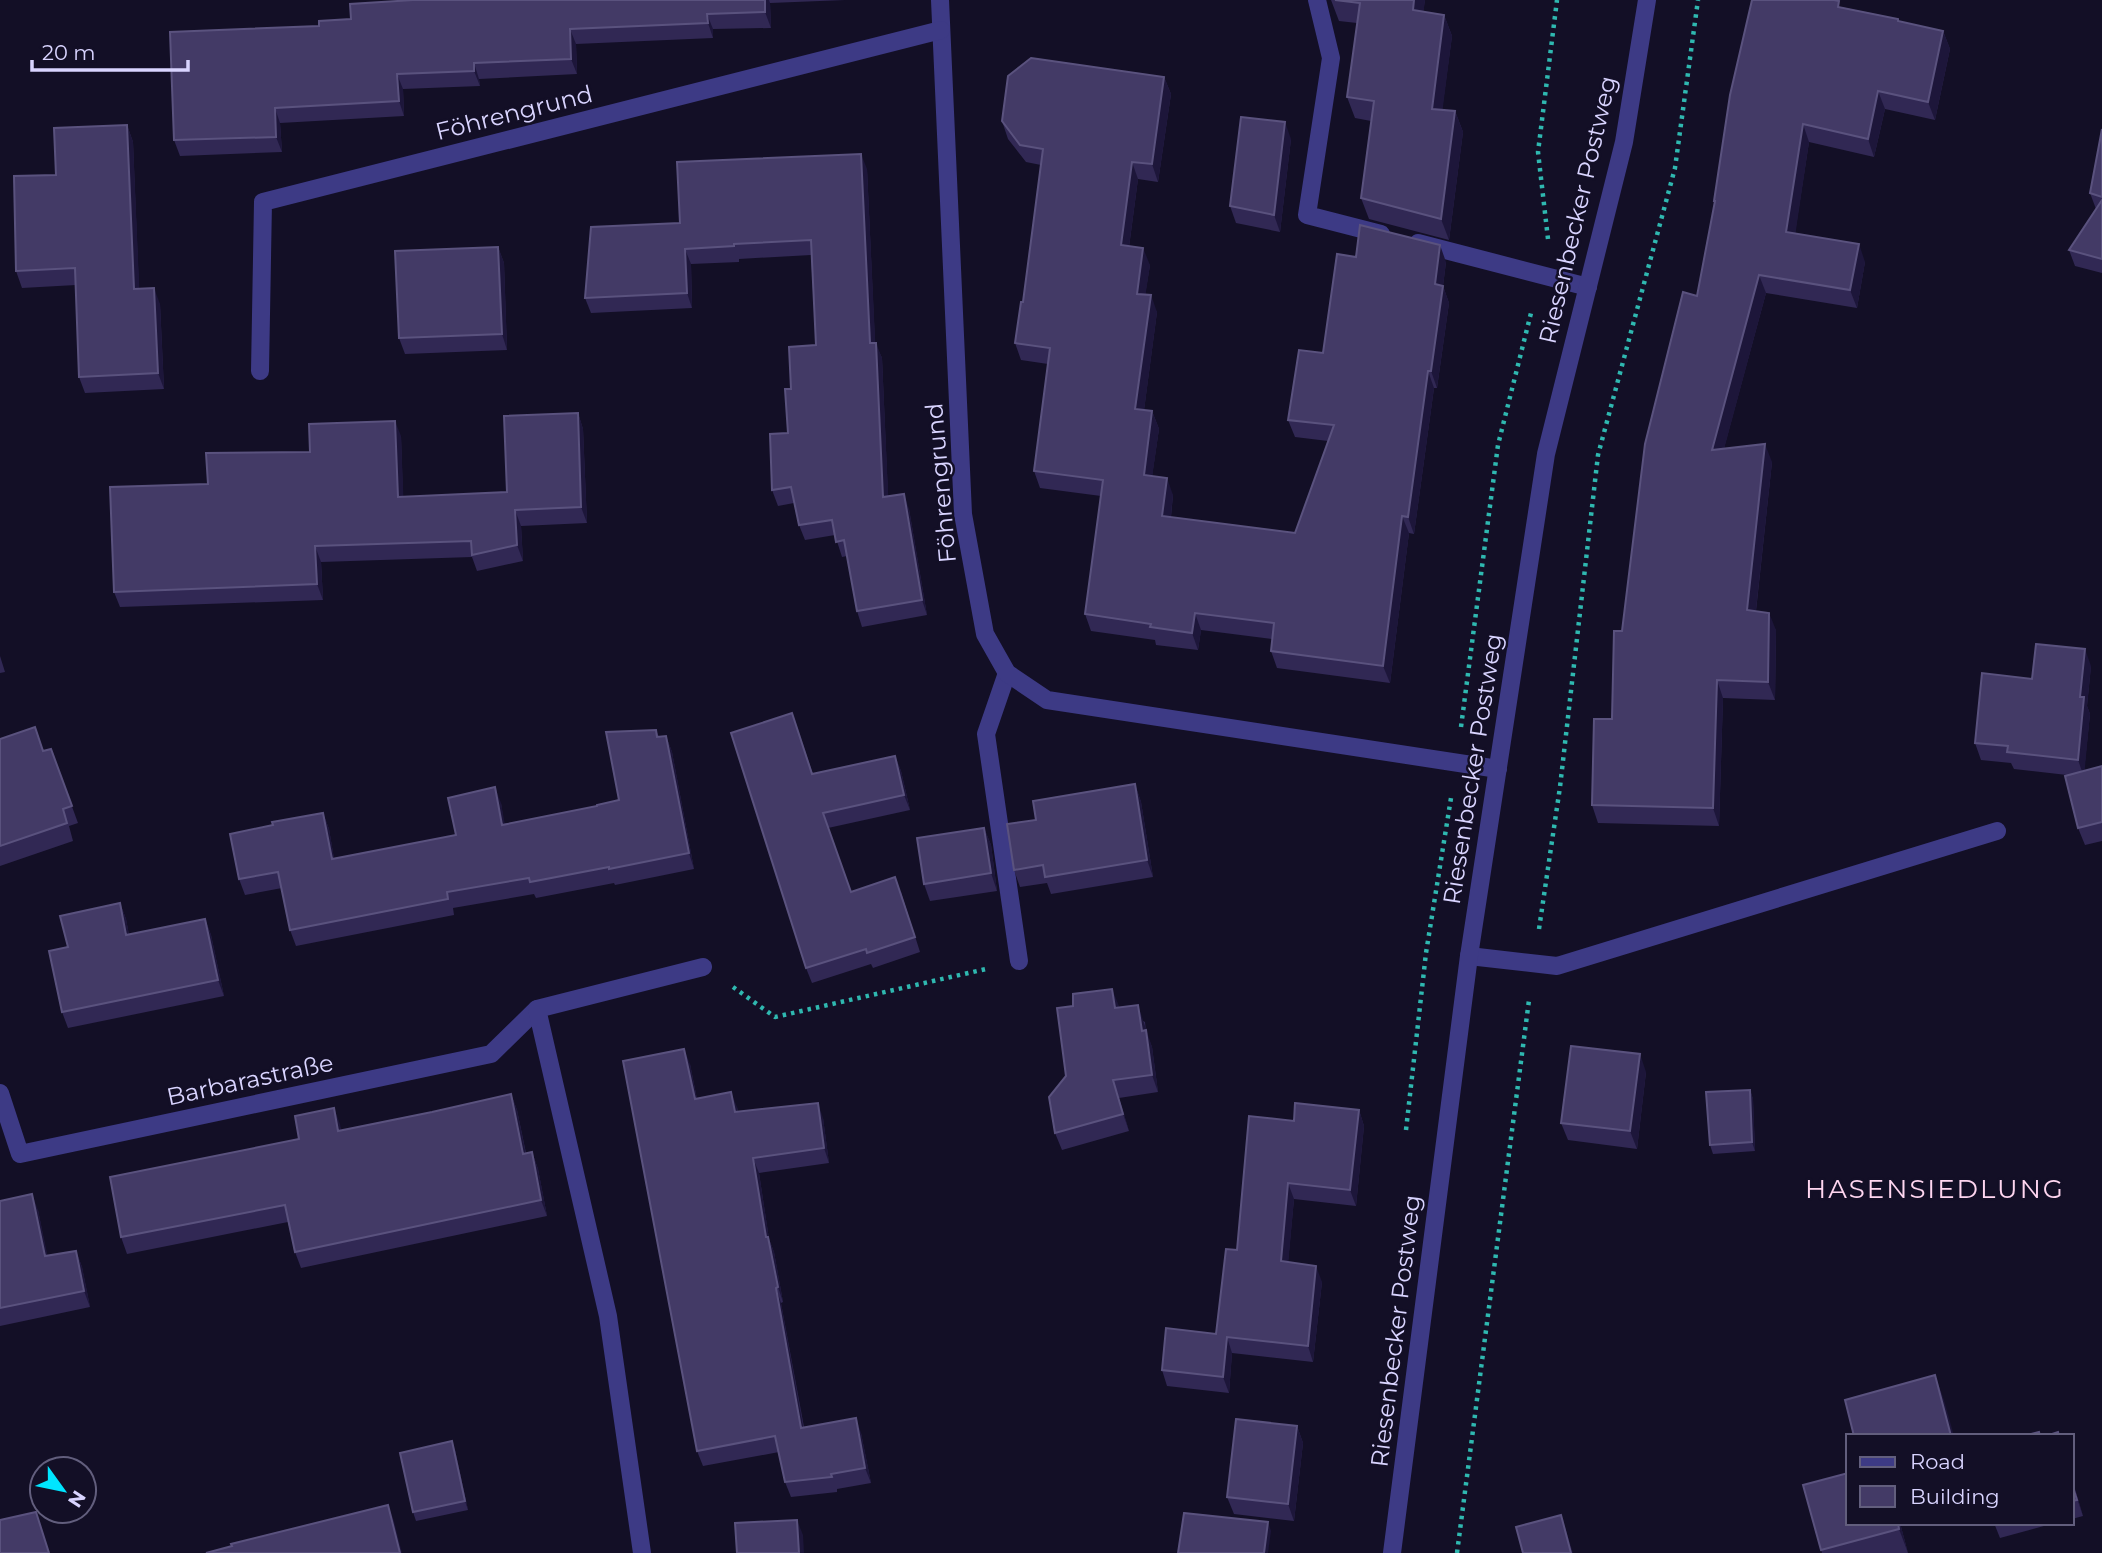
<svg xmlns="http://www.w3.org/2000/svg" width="2102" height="1553" font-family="Montserrat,sans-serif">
	<rect width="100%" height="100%" fill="#130f26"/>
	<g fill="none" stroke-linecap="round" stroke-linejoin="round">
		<g stroke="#2fb8b0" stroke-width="4.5" stroke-dasharray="3.5 5" stroke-linecap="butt">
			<polyline points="1548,239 1538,152 1557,0"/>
			<polyline points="1461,727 1498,445 1532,309"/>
			<polyline points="1539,929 1560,787 1598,455 1675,168 1698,0"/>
			<polyline points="733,987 775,1017 986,969"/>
			<polyline points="1406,1130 1426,953 1451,798"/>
			<polyline points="1457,1553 1529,1000"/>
		</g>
		<g stroke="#3d3a85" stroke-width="18">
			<polyline points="1317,0 1331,58 1307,215 1381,234"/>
			<polyline points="1418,243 1588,287"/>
			<polyline points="1007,673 986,734 1019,961"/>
			<polyline points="1469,956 1557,966 1997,831"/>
		</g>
		<g stroke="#3d3a85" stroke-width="18">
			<polyline points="940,0 963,514 985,634 1007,673 1047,700 1498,769"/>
			<polyline points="260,371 263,202 941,30"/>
			<polyline points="0,1093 20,1154 491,1054 537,1009"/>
			<polyline points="642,1553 608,1316 537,1009 703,967"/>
		</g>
		<polyline stroke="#3d3a85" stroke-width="18" points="1392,1553 1469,956 1546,454 1624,142 1647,0"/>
	</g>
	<g fill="#312854">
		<polygon points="413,0 845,0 770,3 771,28 713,29 713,38 576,44 577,74 479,79 480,86 403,89 404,116 280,123 282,152 180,156 174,140 319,26 351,19"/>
		<polygon points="1331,0 1425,0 1423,12 1444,15 1452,36 1442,110 1455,111 1463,132 1449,240 1369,219 1361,198 1371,121 1355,118 1347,97 1357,23 1339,21"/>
		<polygon points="1841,7 1898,19 1899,21 1943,31 1950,49 1935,120 1885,109 1874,157 1809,142 1795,233 1865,262 1857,308 1766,293 1724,448 1772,462 1756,611 1776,630 1775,700 1723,698 1719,826 1598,823 1592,805 1612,719 1622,631 1697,296 1715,204 1714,201"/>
		<polygon points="1164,77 1171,94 1158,182 1138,179 1129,247 1150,265 1145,295 1157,312 1144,410 1152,411 1159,429 1152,476 1173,495 1171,517 1295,533 1328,441 1295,437 1288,420 1323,353 1356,257 1446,262 1443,286 1449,303 1437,388 1434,388 1414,534 1409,533 1390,683 1277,668 1271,651 1272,639 1201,630 1198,650 1156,645 1155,640 1091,631 1085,614 1101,496 1040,488 1034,471 1048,364 1021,360 1015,343 1023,302 1041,165 1026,162 1008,139 1002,121"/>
		<polygon points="127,125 133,142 139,289 160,304 164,389 85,393 79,377 76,285 22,288 16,271 56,175"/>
		<polygon points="2102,129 2102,273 2075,266 2069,250 2096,209 2090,193"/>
		<polygon points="1291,139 1280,232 1236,223 1230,206"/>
		<polygon points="867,169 875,343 882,358 888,496 909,509 927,615 862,627 857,611 847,556 842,557 835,535 805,540 799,525 794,503 778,506 772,490 788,433 791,389 816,345 811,255 739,259 739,262 691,264 692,308 591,313 585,298 680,223"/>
		<polygon points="498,247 504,263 507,350 405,354 399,338"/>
		<polygon points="578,413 583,429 587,523 521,526 523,561 477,571 472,557 321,562 323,600 120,607 114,592 208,484 310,452 401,436 403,497 507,492"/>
		<polygon points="0,656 5,672 0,673"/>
		<polygon points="2091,666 2087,706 2090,714 2084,771 2102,766 2102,841 2085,845 2078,828 2067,775 2014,769 2011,763 1981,760 1975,743 2032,679"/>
		<polygon points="792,713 813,774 895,756 901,771 910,810 828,828 851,892 901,892 920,952 873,968 871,964 812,983 806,968"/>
		<polygon points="656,730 659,737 666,736 672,752 694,869 615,885 614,883 536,898 534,894 453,908 454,915 296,946 290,930 282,888 245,895 239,879 323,813 329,829 334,859 456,835 501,803 504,824 597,806 619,800"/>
		<polygon points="0,739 43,751 51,749 78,823 69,826 73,841 0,866"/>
		<polygon points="1135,784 1141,802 1153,877 1051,894 1047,883 1020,887 1014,870 1036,820"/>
		<polygon points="984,828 991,845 997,891 930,901 924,884"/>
		<polygon points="120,903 126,919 129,935 205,919 211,935 224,996 68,1028 62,1012 68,947"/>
		<polygon points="1119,1008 1145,1022 1146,1032 1152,1047 1158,1092 1119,1098 1129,1131 1062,1150 1055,1133"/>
		<polygon points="690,1064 697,1099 737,1107 738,1112 823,1118 829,1163 759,1173 769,1239 774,1252 783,1302 781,1303 804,1427 861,1433 871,1483 837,1489 837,1492 791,1497 785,1482 779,1452 703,1466 697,1451"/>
		<polygon points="1646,1072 1637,1149 1568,1140 1561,1123"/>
		<polygon points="1750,1090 1753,1099 1755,1151 1713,1154 1710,1145"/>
		<polygon points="511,1094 517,1110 526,1153 532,1152 538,1169 547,1216 301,1268 295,1252 288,1222 127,1254 121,1237 299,1139 334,1108 341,1130 432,1112"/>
		<polygon points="1359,1110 1364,1126 1356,1206 1294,1199 1288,1262 1322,1282 1313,1362 1232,1353 1229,1393 1167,1386 1162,1370 1216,1334 1237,1250 1294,1121"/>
		<polygon points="0,1201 38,1210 47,1256 76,1251 82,1267 90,1307 0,1326"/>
		<polygon points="1297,1426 1303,1443 1294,1521 1234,1514 1227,1497"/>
		<polygon points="455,1450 468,1510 416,1521 413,1512"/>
		<polygon points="2072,1479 2083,1516 2072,1519"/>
		<polygon points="1848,1523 1900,1523 1908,1553 1822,1553 1821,1550"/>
		<polygon points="1994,1523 2055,1523 2000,1538"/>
	</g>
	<g fill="#1d163a">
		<polygon points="765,0 769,0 770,3 771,28 765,12"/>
		<polygon points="1414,0 1425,0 1421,31 1413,10"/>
		<polygon points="707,14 713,29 713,38 708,23"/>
		<polygon points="1444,15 1452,36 1440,130 1432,109"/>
		<polygon points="570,29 576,44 577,74 571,59"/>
		<polygon points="1943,31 1950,49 1935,120 1928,102"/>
		<polygon points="474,63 479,79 480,86 474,71"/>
		<polygon points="397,74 403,89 404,116 399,101"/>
		<polygon points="1164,77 1171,94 1158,182 1152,164"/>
		<polygon points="1878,91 1885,109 1874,157 1868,139"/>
		<polygon points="275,108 280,123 282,152 276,137"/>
		<polygon points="1455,111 1463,132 1449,240 1441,219"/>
		<polygon points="1285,122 1291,139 1280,232 1274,215"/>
		<polygon points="1803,124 1809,142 1793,250 1786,232"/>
		<polygon points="127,125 133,142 140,305 134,289"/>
		<polygon points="861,154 867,169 876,358 870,343"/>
		<polygon points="1132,162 1138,179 1127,262 1121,245"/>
		<polygon points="1859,244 1865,262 1857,308 1850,290"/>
		<polygon points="1440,245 1446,262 1443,286 1449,303 1437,388 1431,371 1435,284"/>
		<polygon points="498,247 504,263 507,350 502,334"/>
		<polygon points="1143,248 1150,265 1143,311 1137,294"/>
		<polygon points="685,249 691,264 692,308 687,293"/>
		<polygon points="1759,275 1766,293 1719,468 1712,450"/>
		<polygon points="154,288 160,304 164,389 158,373"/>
		<polygon points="1151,295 1157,312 1142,426 1135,409"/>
		<polygon points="876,343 882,358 889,513 883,497"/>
		<polygon points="1428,371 1434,388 1414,534 1408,517"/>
		<polygon points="1152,411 1159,429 1150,492 1144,475"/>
		<polygon points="578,413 583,429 587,523 581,507"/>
		<polygon points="395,421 401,436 404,513 398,497"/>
		<polygon points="1765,444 1772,462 1754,628 1747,610"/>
		<polygon points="1167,478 1173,495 1169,533 1162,516"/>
		<polygon points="904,494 909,509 927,615 922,600"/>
		<polygon points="515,510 521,526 523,561 517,545"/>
		<polygon points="1402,516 1409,533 1390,683 1383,666"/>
		<polygon points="315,546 321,562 323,600 317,584"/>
		<polygon points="1195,613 1201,630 1198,650 1192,633"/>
		<polygon points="1769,613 1776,630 1775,700 1768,682"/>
		<polygon points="2085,649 2091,666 2087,706 2090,714 2084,777 2078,760 2080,697"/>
		<polygon points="1717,680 1723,698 1719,826 1713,808"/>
		<polygon points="666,736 672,752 694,869 689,853"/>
		<polygon points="895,756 901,771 910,810 904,795"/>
		<polygon points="1135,784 1141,802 1153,877 1147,860"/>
		<polygon points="495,787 501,803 508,841 502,825"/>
		<polygon points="323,813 329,829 337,875 332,859"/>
		<polygon points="984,828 991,845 997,891 991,873"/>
		<polygon points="120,903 126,919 132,951 126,935"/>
		<polygon points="205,919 211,935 224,996 218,980"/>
		<polygon points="1112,989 1119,1006 1122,1025 1115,1008"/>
		<polygon points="1138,1005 1152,1047 1158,1092 1152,1075 1142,1031"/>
		<polygon points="684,1049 690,1064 700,1114 695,1099"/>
		<polygon points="1640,1054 1646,1072 1637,1149 1630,1131"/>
		<polygon points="1113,1080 1119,1098 1129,1131 1123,1114"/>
		<polygon points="1750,1090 1753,1099 1755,1151 1752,1142"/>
		<polygon points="731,1092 737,1107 741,1127 735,1112"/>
		<polygon points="511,1094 517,1110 529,1170 523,1154"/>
		<polygon points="818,1103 823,1118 829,1163 824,1148"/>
		<polygon points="334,1108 340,1124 344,1147 338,1131"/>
		<polygon points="1359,1110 1364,1126 1356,1206 1350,1190"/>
		<polygon points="532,1152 538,1169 547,1216 541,1200"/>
		<polygon points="753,1158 759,1173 769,1239 774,1252 783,1302 778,1287 766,1237"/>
		<polygon points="1288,1183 1294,1199 1287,1277 1281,1261"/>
		<polygon points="32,1194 38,1210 51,1272 45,1256"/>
		<polygon points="76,1251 82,1267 90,1307 84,1291"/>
		<polygon points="1316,1266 1322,1282 1313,1362 1308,1346"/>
		<polygon points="776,1288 781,1303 806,1442 801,1428"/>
		<polygon points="1227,1337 1232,1353 1229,1393 1223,1377"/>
		<polygon points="1935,1375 1944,1400 1954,1436 1951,1436"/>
		<polygon points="856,1418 861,1433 871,1483 865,1468"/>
		<polygon points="1297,1426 1303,1443 1294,1521 1288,1504"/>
		<polygon points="452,1441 455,1450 468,1510 465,1501"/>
		<polygon points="2072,1479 2083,1516 2072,1484"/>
		<polygon points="388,1505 394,1521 402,1553 400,1553"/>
		<polygon points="1561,1515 1566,1530 1573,1553 1571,1553"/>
		<polygon points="797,1520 803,1535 804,1553 799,1553"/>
		<polygon points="1268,1522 1271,1531 1268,1553 1264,1553"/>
		<polygon points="1898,1523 1900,1523 1908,1553 1899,1529"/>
	</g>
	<g fill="#433a66" stroke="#5a527e" stroke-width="2">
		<polygon points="413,0 765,0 765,12 707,14 708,23 570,29 571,59 474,63 474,71 397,74 399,101 275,108 276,137 174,140 170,32 319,26 319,21 351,19 350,4"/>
		<polygon points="1335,0 1414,0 1413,10 1444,15 1432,109 1455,111 1441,219 1361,198 1374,101 1347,97 1360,3"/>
		<polygon points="1752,0 1834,0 1839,1 1838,7 1898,19 1898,21 1943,31 1928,102 1878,91 1868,139 1803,124 1786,232 1859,244 1850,290 1759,275 1712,450 1765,444 1747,610 1769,613 1768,682 1717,680 1713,808 1592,805 1594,719 1612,719 1614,631 1622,631 1645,444 1683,292 1697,296 1715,201 1714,201 1730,95"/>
		<polygon points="1031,58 1164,77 1152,164 1132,162 1121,245 1143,248 1137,294 1151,295 1135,409 1152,411 1144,475 1167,478 1162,516 1295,533 1334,425 1288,420 1299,350 1323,353 1337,254 1356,257 1360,225 1440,245 1435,284 1443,286 1431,371 1428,371 1408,517 1402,516 1383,666 1271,651 1274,623 1195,613 1192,633 1150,627 1151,624 1085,614 1103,480 1034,471 1050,348 1015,343 1021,302 1023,302 1043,149 1020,145 1002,121 1008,76"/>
		<polygon points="1241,117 1285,122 1274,215 1230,206"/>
		<polygon points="127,125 134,289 154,288 158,373 79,377 75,268 16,271 14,176 56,175 54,128"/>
		<polygon points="2102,129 2102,197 2090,193"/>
		<polygon points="861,154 870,343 876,343 883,497 904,494 922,600 857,611 844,540 836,542 832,520 799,525 791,487 772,490 770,434 788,433 785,389 791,389 789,347 816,345 811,240 734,244 734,246 685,249 687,293 585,298 591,227 680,223 677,162"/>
		<polygon points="2102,200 2102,259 2069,250"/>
		<polygon points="498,247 502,334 399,338 395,251"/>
		<polygon points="578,413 581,507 515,510 517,545 472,555 471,541 315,546 317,584 114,592 110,487 208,484 206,453 310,452 309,424 395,421 398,497 507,492 504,416"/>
		<polygon points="2036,644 2085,649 2080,697 2084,697 2078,760 2007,752 2008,746 1975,743 1982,673 2032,679"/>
		<polygon points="792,713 812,774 895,756 904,795 823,813 851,892 895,877 915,937 867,953 866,949 806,968 731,733"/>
		<polygon points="35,727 43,751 51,749 72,806 63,809 67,823 0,846 0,739"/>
		<polygon points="656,730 657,737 666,736 689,853 609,869 609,867 530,882 529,878 447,892 448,899 290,930 278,872 239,879 230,834 273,825 272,822 323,813 332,859 456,835 448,798 495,787 502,825 597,806 597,805 619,800 606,732"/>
		<polygon points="2102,766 2102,822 2078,828 2065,776"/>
		<polygon points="1135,784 1147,860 1045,877 1043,865 1014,870 1007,824 1036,820 1033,801"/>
		<polygon points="984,828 991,873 924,884 917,838"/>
		<polygon points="120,903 126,935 205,919 218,980 62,1012 49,951 68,947 60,916"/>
		<polygon points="1112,989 1115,1008 1138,1005 1142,1031 1146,1030 1152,1075 1113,1080 1123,1114 1055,1133 1049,1097 1066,1076 1057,1008 1073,1006 1073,994"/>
		<polygon points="1571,1046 1640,1054 1630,1131 1561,1123"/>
		<polygon points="684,1049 695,1099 731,1092 735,1112 818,1103 824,1148 753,1158 766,1237 768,1237 778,1287 776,1288 801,1428 856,1418 865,1468 831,1474 832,1477 785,1482 775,1436 697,1451 623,1061"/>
		<polygon points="1750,1090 1752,1142 1710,1145 1706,1092"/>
		<polygon points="511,1094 523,1154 532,1152 541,1200 295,1252 285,1205 121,1237 110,1177 299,1139 295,1116 334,1108 338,1131 432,1112"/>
		<polygon points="1295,1103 1359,1110 1350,1190 1288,1183 1281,1261 1316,1266 1308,1346 1227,1337 1223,1377 1162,1370 1166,1328 1216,1334 1226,1249 1237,1250 1249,1116 1294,1121"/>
		<polygon points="32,1194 45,1256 76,1251 84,1291 0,1308 0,1201"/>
		<polygon points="1935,1375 1951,1436 1854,1436 1845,1400"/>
		<polygon points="1236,1419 1297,1426 1288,1504 1227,1497"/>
		<polygon points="2039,1432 2040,1436 2023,1436"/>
		<polygon points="2058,1432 2059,1436 2046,1436"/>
		<polygon points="452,1441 465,1501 413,1512 400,1453"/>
		<polygon points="1848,1473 1848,1523 1898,1523 1899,1529 1821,1550 1803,1485"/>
		<polygon points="2072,1484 2077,1500 2072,1501"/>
		<polygon points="388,1505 400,1553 206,1553 232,1546 231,1544"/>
		<polygon points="36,1512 49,1553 0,1553 0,1520"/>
		<polygon points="1184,1513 1268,1522 1264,1553 1178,1553"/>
		<polygon points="1561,1515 1571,1553 1523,1553 1516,1527"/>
		<polygon points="797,1520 799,1553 737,1553 735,1523"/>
	</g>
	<g text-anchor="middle" stroke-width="5" stroke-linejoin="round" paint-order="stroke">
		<g font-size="24" fill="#d9d4ff" stroke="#130f26">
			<text transform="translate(514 113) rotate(-14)" y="8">Föhrengrund</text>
			<text transform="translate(1578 210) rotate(-77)" y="8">Riesenbecker Postweg</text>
			<text transform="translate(941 483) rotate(-95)" y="8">Föhrengrund</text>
			<text transform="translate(1473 769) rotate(-81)" y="8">Riesenbecker Postweg</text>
			<text transform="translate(250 1080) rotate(-12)" y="8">Barbarastraße</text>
			<text transform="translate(1396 1331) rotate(-83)" y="8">Riesenbecker Postweg</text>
		</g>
		<g font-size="26" letter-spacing="2" fill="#ffd6f0" stroke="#130f26">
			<text x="1935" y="1198">HASENSIEDLUNG</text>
		</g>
	</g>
	<rect x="1846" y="1434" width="228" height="91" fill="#130f26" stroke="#625e7d" stroke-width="2"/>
	<rect x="1860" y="1457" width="35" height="10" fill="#3d3a85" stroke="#625e7d" stroke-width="2"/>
	<text x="1910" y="1469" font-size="21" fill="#d9d4ff">Road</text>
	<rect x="1860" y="1486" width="35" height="21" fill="#433a66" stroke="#625e7d" stroke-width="2"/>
	<text x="1910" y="1504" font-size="21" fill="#d9d4ff">Building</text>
	<g transform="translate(63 1490) rotate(123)"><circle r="33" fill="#130f26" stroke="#625e7d" stroke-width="2"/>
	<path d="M0-5L12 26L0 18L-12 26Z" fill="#00e5ff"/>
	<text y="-10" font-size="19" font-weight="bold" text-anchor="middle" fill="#d9d4ff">N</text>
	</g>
	<path d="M32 60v10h156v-10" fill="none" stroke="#d9d4ff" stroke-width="3.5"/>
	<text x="42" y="60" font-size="21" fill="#d9d4ff" stroke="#130f26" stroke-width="5" paint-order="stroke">20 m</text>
</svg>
